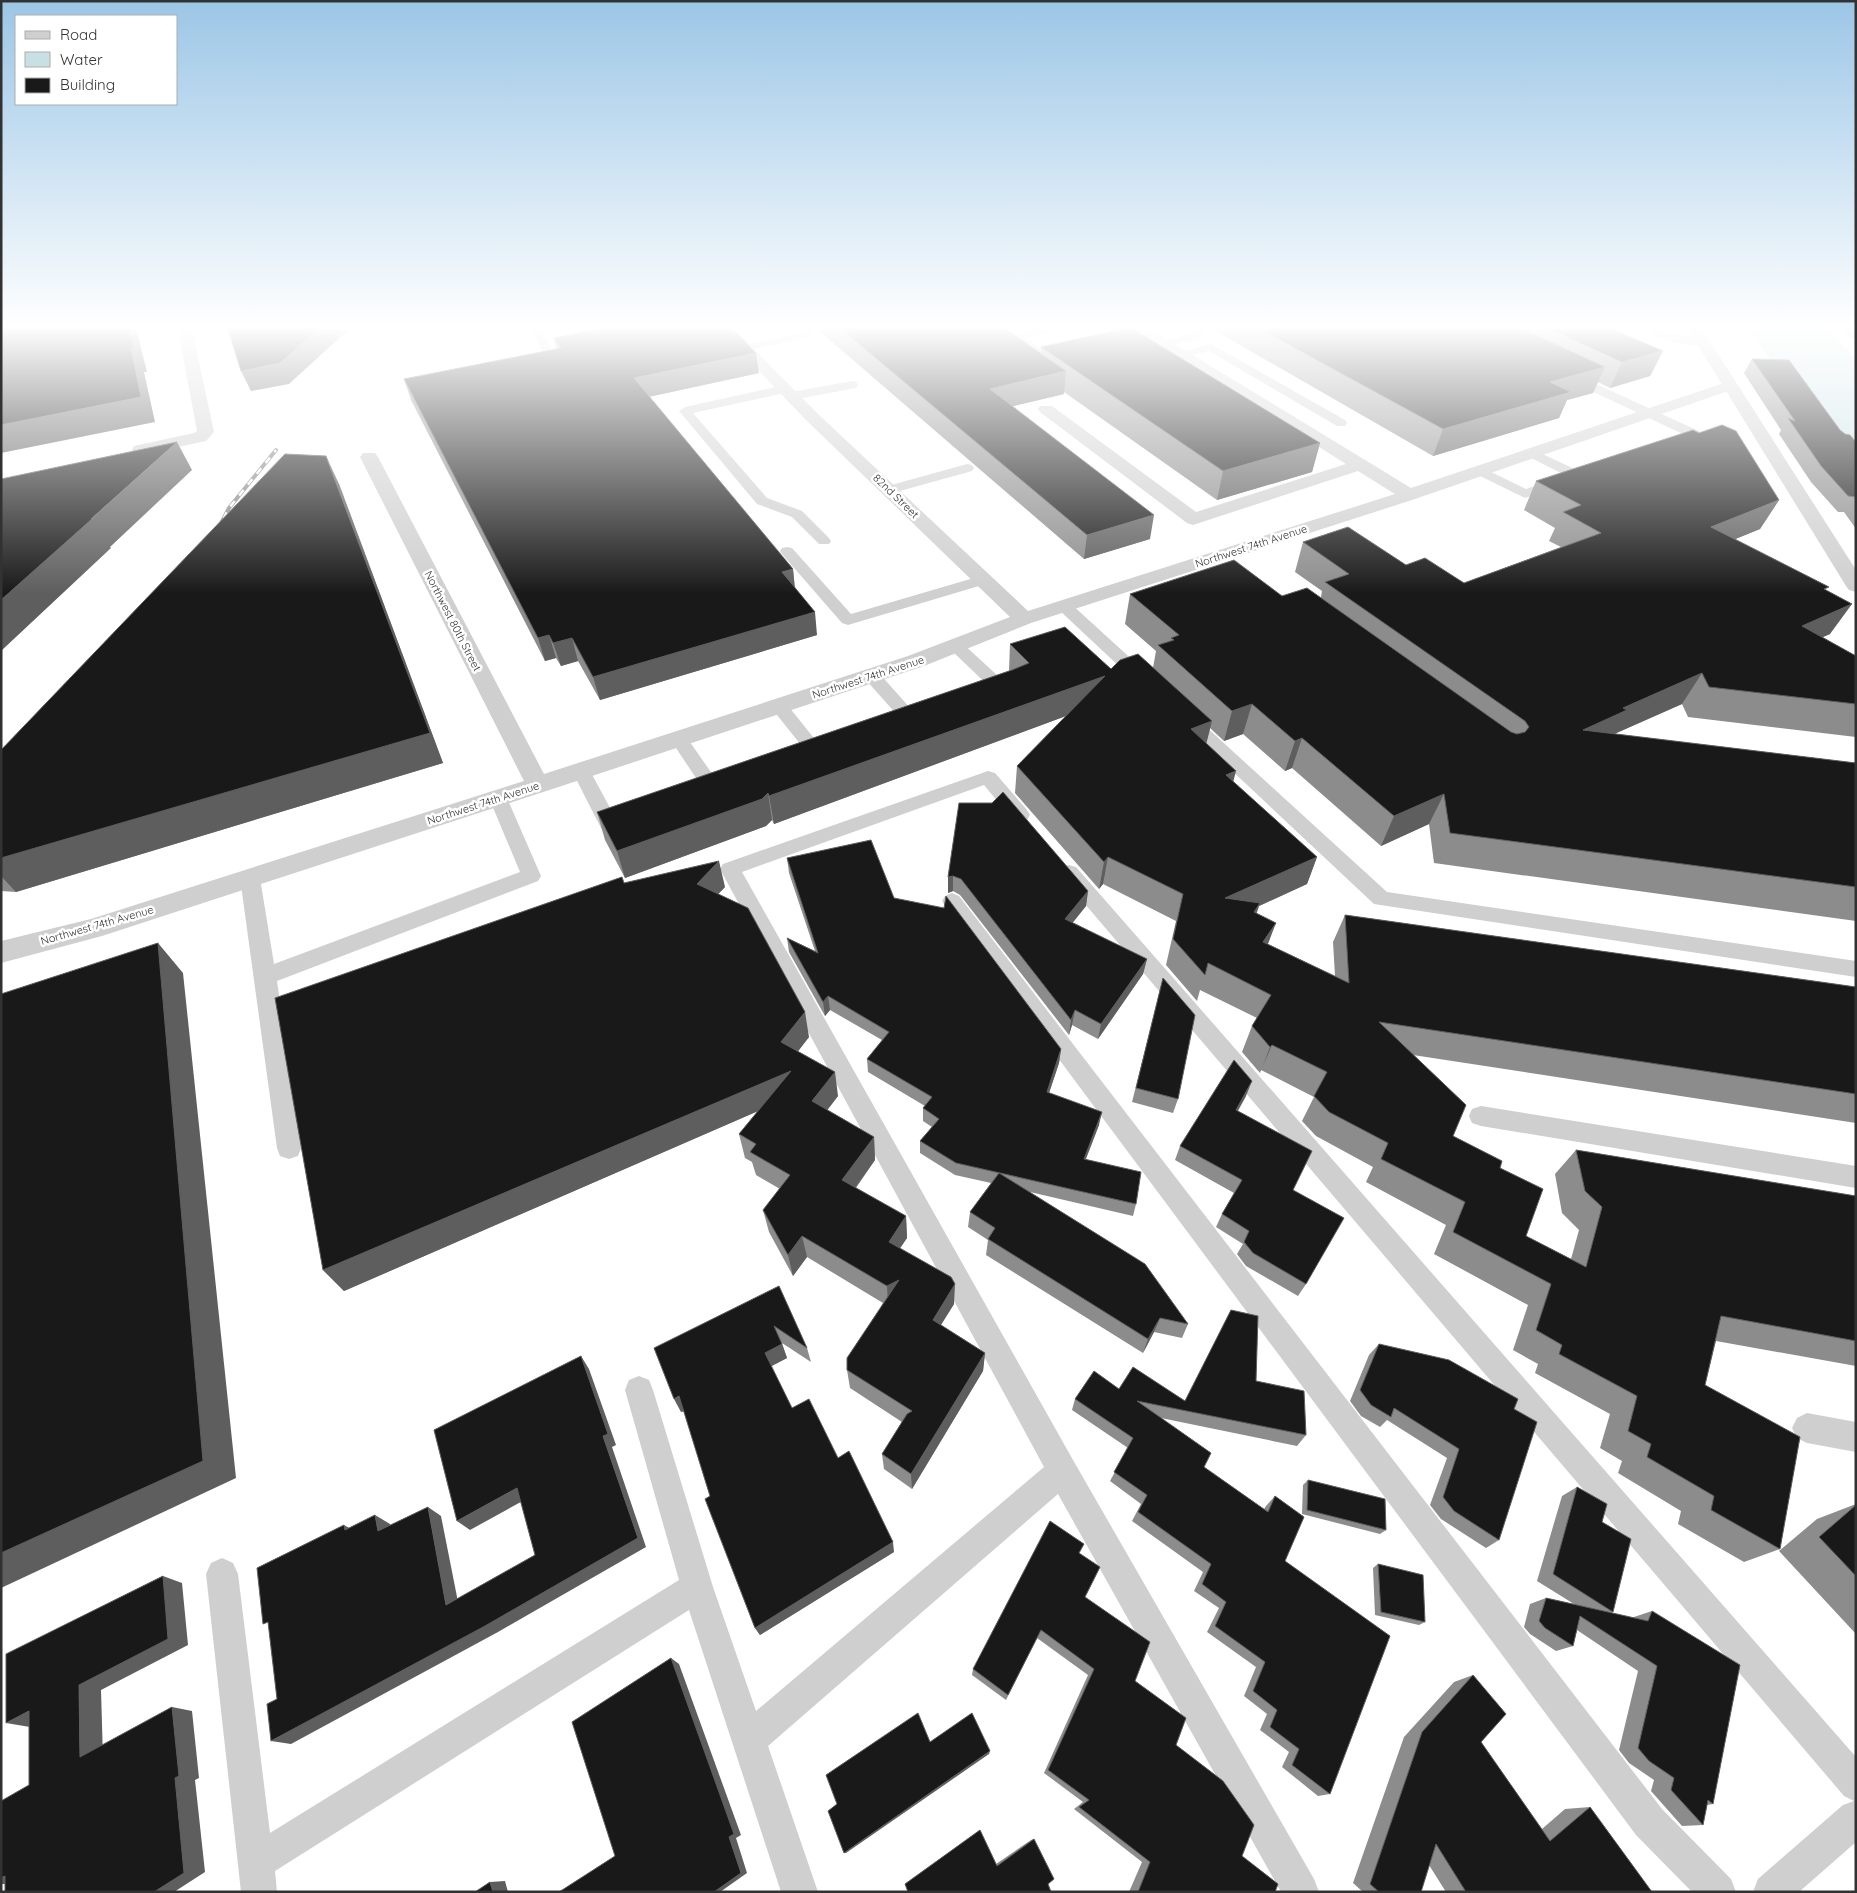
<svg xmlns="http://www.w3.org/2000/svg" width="1857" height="1893" font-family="Quicksand,sans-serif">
	<rect width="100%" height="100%" fill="#fff"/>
	<polygon fill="#c8e0e4" points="1749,329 1830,329 1856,360 1856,471 1794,393"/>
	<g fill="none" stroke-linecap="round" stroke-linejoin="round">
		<g fill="#cfcfcf" fill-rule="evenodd">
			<polygon points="530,329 541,329 552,350 574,347 580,350 574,353 545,356"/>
			<polygon points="1035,329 1056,329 1055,331 1025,338 1043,350 1045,352 1043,354 1039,355 1010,337 1012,335"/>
			<polygon points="1189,329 1202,329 1206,333 1197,339 1162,347 1156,344 1158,342 1192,333"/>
			<path d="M1652,329H1663L1664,333C1676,336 1701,335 1709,342C1700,350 1667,341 1656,337Z"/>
			<polygon points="806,332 810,333 812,335 810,337 745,351 739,348 745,345"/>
			<polygon points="1211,344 1345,420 1347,423 1345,426 1337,426 1209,351 1181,358 1175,355 1177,353"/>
			<polygon points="1570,372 1701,432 1702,435 1701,438 1682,445 1672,445 1671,442 1672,439 1685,435 1566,379 1564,376"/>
			<polygon points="852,381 856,382 858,385 856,388 792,400 786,396 792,392"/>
			<polygon points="785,385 791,389 789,392 693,413 767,498 802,511 829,538 831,541 829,544 819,544 792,517 757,504 679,411 685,407"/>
			<polygon points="1532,449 1583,473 1585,476 1578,480 1573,479 1527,456 1525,453 1527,450"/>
			<polygon points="967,464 972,465 974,468 972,471 889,494 882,490 884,487"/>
			<polygon points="1481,467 1526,489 1558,478 1565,482 1563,485 1525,498 1476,474 1474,471"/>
			<polygon points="787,547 792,548 851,614 984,575 989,577 992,580 989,583 848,625 842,623 782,554 780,551 782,548"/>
			<polygon points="1064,601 1070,603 1149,675 1151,679 1149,683 1137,683 1058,609 1056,606 1058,603"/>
			<polygon points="956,641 962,643 1010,687 1013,691 1010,695 1004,696 998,695 950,649 948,646 950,643"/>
			<polygon points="872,671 878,672 919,718 922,722 919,726 913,728 907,726 866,680 864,676 866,672"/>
			<polygon points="779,701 785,702 825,752 828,756 825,760 819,762 813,760 773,710 770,706 773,702"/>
			<polygon points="1186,712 1192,714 1387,892 1856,961 1856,977 1374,904 1180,722 1177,718 1180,714"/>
			<polygon points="679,733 685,735 722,788 724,792 722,796 715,798 708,796 670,739 673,735"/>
			<polygon points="581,765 587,767 590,771 621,828 618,833 611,835 604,833 601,828 572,771 575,767"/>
			<polygon points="988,771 995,773 1027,810 1030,815 1027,820 1020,822 1013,820 984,785 742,872 1073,1460 1314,1879 1319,1892 1281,1892 1058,1494 768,1746 818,1892 781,1892 689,1610 275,1871 277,1892 241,1892 206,1574 211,1563 222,1558 233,1563 238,1574 270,1833 679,1580 625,1390 629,1380 639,1376 649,1380 653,1390 713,1587 756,1711 1044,1467 720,869 723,864"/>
			<polygon points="498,792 505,793 507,798 541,876 538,881 277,981 301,1148 298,1156 289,1159 280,1156 277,1148 240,878 243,873 250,871 257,873 260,878 274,964 520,872 489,798 491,793"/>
			<polygon points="1069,865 1076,867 1856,1757 1856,1842 1799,1892 1753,1892 1758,1879 1843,1805 1854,1801 1844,1796 1062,877 1059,872 1062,867"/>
			<polygon points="952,893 959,896 1662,1809 1731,1879 1736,1892 1692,1892 1636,1835 945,906 942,901 945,896"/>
			<polygon points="1481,1106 1856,1166 1856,1188 1481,1126 1472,1123 1469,1116 1472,1109"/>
			<polygon points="1807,1413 1856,1422 1856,1452 1807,1443 1797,1438 1792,1428 1797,1418"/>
		</g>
		<g fill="#cfcfcf" fill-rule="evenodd">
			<polygon points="178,329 192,329 214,432 206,441 140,455 134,454 132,450 134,446 194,433 197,431"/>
			<polygon points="719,329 734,329 817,413 1028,611 1395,494 1358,471 1199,523 1193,525 1187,523 1040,412 1038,409 1040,406 1052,406 1196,512 1346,464 1132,329 1150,329 1411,488 1724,383 1734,383 1737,386 1734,389 1415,499 1031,623 924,666 589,777 102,936 1,963 1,941 91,919 524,781 360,457 363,453 375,453 378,457 544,774 908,656 1010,617 805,419"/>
		</g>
		<polygon fill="#cfcfcf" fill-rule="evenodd" points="1688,329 1702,329 1856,570 1856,592 1849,590 1846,586"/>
		<polygon fill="#a2a2a2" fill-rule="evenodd" points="1844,329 1856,329 1856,339 1851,338"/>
		<g stroke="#878787" stroke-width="4">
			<polyline id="rail" points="217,531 229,508 276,450"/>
		</g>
		<use href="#rail" stroke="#fff" stroke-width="2.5" stroke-dasharray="7" stroke-linecap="butt"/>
	</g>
	<g fill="#8c8c8c">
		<polygon points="817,329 1006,329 1041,354 1041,347 1320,443 1312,472 1217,500 1064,392 1064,394 1012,406 1150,539 1084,559"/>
		<polygon points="1212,329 1612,329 1663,351 1650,376 1610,388 1598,382 1593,393 1567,400 1559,418 1433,456"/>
		<polygon points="554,338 759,373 649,397 793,569 795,588 817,635 600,700 578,661 561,666 556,658 545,661 411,400 404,379 556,349"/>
		<polygon points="1752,359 1840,430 1845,434 1856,442 1856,529 1844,512 1838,512 1811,482 1779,434 1781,430 1744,373"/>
		<polygon points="1536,481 1779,500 1760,529 1735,539 1826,590 1830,634 1822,637 1856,656 1856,737 1688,717 1682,704 1614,734 1856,763 1856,921 1434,863 1429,824 1381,846 1292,768 1285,771 1243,734 1224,741 1210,728 1206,743 1233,782 1317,857 1307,884 1259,906 1256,913 1268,944 1335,976 1333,942 1345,915 1856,987 1856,1123 1413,1055 1453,1136 1500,1168 1526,1236 1571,1259 1579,1230 1562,1213 1555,1174 1576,1150 1856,1196 1856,1366 1716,1341 1705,1385 1780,1549 1744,1562 1678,1524 1681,1511 1618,1473 1622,1461 1600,1448 1610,1414 1535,1373 1538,1364 1513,1350 1528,1305 1434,1254 1446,1225 1366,1182 1373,1167 1316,1136 1302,1121 1314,1097 1261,1070 1260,1073 1242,1052 1252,1026 1257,1018 1200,990 1197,1001 1166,965 1176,921 1103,884 1099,889 1015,793 1017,766 1066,716 774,824 772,820 766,826 625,878 605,840 597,812 1009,671 1010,644 1111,669 1153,668 1156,651 1125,624 1130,594 1321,597 1322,591 1295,572 1303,542 1406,565 1464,583 1561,547 1549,541 1555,528 1524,510"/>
		<polygon points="339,484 443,763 16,892 1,891 1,750"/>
		<polygon points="959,803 1088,891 1086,906 1072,923 1147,959 1143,974 1098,1039 1072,1025 1069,1035 960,895 953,891 948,893"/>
		<polygon points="787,858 894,898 1061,1049 1059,1063 1049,1093 1099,1125 1086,1159 1136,1204 1133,1216 1030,1192 1188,1324 1182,1338 1154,1332 1143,1353 986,1255 988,1240 968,1227 970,1212 991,1183 955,1175 920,1153 920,1141 932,1127 923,1121 923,1108 925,1106 868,1072 867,1059 882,1040 830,1010 825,1016 789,952 787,938 815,951 789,873"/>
		<polygon points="624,883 725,887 718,894 809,1037 798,1051 838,1096 827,1110 874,1137 875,1160 856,1188 906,1216 907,1238 900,1248 954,1304 941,1325 985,1353 983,1371 912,1489 884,1469 882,1454 902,1422 850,1388 847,1370 883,1303 807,1257 793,1276 769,1232 763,1210 780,1189 756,1175 752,1162 745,1158 739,1134 758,1111 344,1291 323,1270"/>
		<polygon points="1163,978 1178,1099 1173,1113 1132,1102"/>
		<polygon points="1246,1096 1238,1111 1293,1190 1306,1284 1298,1296 1246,1266 1237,1254 1243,1244 1216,1227 1222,1214 1234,1193 1175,1160 1180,1146"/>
		<polygon points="779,1286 807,1348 811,1362 782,1343 787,1358 771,1366 792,1408 838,1458 894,1552 760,1635 755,1628 710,1496 684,1411 681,1412"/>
		<polygon points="1231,1310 1256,1381 1306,1435 1297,1446 1161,1418 1204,1467 1264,1509 1266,1506 1275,1496 1285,1561 1330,1794 1318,1796 1282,1767 1289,1752 1260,1730 1267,1714 1244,1696 1256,1667 1207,1632 1219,1608 1194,1591 1203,1572 1132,1521 1141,1504 1110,1481 1128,1448 1072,1410 1075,1399 1119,1389 1185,1401"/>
		<polygon points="1379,1344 1514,1409 1499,1540 1486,1548 1441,1519 1430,1505 1447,1458 1387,1420 1380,1427 1361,1416 1350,1401 1369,1355"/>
		<polygon points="1308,1480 1386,1530 1380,1534 1302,1514 1303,1485"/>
		<polygon points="1577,1487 1602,1522 1613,1612 1611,1613 1634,1618 1634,1617 1652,1611 1713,1804 1707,1805 1703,1825 1682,1826 1651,1791 1654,1780 1629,1763 1619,1750 1638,1671 1577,1630 1573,1646 1556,1651 1530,1634 1524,1627 1530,1604 1546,1598 1574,1604 1537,1581 1562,1496"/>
		<polygon points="1856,1504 1856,1634 1779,1551 1817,1519"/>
		<polygon points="1079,1553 1085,1597 1135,1681 1176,1745 1242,1856 1275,1892 1129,1892 1142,1862 1074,1809 1083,1802 1044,1773 1088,1675 1037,1638 1006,1700 972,1675 973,1669"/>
		<polygon points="1378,1564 1425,1622 1419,1625 1375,1615 1373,1568"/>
		<polygon points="1473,1675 1481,1742 1542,1829 1565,1809 1590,1807 1652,1892 1446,1892 1429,1865 1421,1892 1363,1892 1353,1883 1404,1737 1454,1682"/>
		<polygon points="980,1830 996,1864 1031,1840 1034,1839 1048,1884 905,1884"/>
	</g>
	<g fill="#5e5e5e">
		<polygon points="130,329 136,329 137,332 147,372 144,372 155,422 1,453 1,425 131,348"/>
		<polygon points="319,329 348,330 289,384 251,391 241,371"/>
		<polygon points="1663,351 1650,376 1610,388 1622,362"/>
		<polygon points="756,353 759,373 638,399 634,378"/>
		<polygon points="1605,367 1593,393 1567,400 1559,418 1433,456 1443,429 1550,382"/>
		<polygon points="1066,371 1064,394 989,412 990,389"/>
		<polygon points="177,442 192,470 110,547 111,548 1,651 1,600"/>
		<polygon points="1320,443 1312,472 1217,500 1223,471"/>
		<polygon points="326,456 339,484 443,763 16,892 1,876 1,858"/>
		<polygon points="1779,500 1760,529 1694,556 1711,527"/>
		<polygon points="1154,515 1150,539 1084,559 1087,535"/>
		<polygon points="793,569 795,591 782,572"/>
		<polygon points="1852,604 1830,634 1781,656 1802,626"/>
		<polygon points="815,612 817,635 600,700 593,677"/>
		<polygon points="549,635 556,658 545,661 538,638"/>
		<polygon points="572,638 578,661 561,666 553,643"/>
		<polygon points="1702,673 1682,704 1612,735 1583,730 1623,708"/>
		<polygon points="1105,676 1101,703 774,824 769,796"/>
		<polygon points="1252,704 1243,734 1224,741 1232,711"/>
		<polygon points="1212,721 1205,749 1191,729"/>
		<polygon points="1302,738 1292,768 1285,771 1295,741"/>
		<polygon points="1236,771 1229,798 1226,775"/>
		<polygon points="768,793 772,820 766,826 625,878 617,851"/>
		<polygon points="1444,794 1429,824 1381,846 1394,816"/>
		<polygon points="1108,857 1103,884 1099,889 1104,862"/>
		<polygon points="1317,857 1307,884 1259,906 1251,930 1225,898"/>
		<polygon points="719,861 725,887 703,910 697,884"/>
		<polygon points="953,876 953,891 948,893 948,877"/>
		<polygon points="1088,891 1086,906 1063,935 1065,919"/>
		<polygon points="1276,923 1266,949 1263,942"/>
		<polygon points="158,943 183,973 236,1478 1,1588 1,1553"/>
		<polygon points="1147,959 1143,974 1098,1039 1101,1024"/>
		<polygon points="828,996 830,1010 825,1016 823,1002"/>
		<polygon points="1075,1010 1072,1025 1069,1035 1071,1020"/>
		<polygon points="805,1012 809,1037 786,1067 781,1042"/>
		<polygon points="1272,1045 1261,1070 1260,1073 1270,1047"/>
		<polygon points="1061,1049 1059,1063 1045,1105 1047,1092"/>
		<polygon points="791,1071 795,1095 344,1291 323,1270"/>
		<polygon points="835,1072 838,1096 816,1125 812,1101"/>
		<polygon points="1252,1081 1246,1096 1230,1124 1236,1110"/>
		<polygon points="1102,1112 1099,1125 1081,1171 1084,1159"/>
		<polygon points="874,1137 875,1160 845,1202 842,1180"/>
		<polygon points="906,1216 907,1238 890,1263 889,1242"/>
		<polygon points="802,1236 807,1257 793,1276 788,1255"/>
		<polygon points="899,1280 888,1306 887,1286"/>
		<polygon points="955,1284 954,1304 932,1339 933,1320"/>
		<polygon points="1160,1318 1154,1332 1143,1353 1148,1339"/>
		<polygon points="782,1344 787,1358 770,1367 765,1353"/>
		<polygon points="985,1353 983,1371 912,1489 911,1474"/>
		<polygon points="581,1356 589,1369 616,1445 612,1447 646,1547 498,1632 291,1744 271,1741 638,1538 603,1436"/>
		<polygon points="679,1396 687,1410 681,1412 674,1399"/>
		<polygon points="517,1488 528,1498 470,1530 457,1521"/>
		<polygon points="428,1507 441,1516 460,1612 446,1605"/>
		<polygon points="375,1515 390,1524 393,1540 378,1531"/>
		<polygon points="344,1525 360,1534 345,1530"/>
		<polygon points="893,1542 894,1552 760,1635 755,1628"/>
		<polygon points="163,1576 182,1583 188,1645 101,1690 103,1759 80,1757 79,1685"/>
		<polygon points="671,1658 679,1664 741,1835 736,1838 747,1873 720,1892 714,1892"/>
		<polygon points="172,1707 192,1711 199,1778 195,1780 205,1872 174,1892 154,1892 175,1778"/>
		<polygon points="29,1711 30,1727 6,1723"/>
		<polygon points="990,1751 989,1754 846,1853 844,1853"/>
		<polygon points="5,1876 17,1884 1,1884 1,1878"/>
		<polygon points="505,1881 508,1892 493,1892 490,1882"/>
	</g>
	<g fill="#191919" stroke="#5e5e5e">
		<polygon points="3,329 130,329 134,348 131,348 141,397 1,425 1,330"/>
		<polygon points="228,329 319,329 280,363 241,371"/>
		<polygon points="598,329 733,329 756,353 634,378 793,569 782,572 815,612 593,677 572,638 553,643 549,635 538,638 404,379 561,348 554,338"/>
		<polygon points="841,329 1006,329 1066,371 990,389 1154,515 1087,535"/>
		<polygon points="1122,329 1133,329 1320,443 1223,471 1041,347"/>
		<polygon points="1260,329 1523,329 1605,367 1550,382 1571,392 1443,429"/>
		<polygon points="1549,329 1612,329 1663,351 1622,362"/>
		<polygon points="1752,359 1789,360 1840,430 1845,434 1850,435 1856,442 1856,498 1855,497 1848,496 1821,466 1788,418 1795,421"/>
		<polygon points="1722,425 1736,431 1779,500 1711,527 1829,587 1824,589 1852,604 1802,626 1856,656 1856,704 1709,687 1702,673 1623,708 1627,710 1583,730 1856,763 1856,887 1450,833 1444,794 1394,816 1302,738 1295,741 1252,704 1232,711 1158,645 1174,640 1171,638 1179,635 1130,594 1234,560 1282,596 1307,588 1511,732 1517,734 1525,732 1529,727 1525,721 1325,582 1349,574 1303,542 1348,527 1406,565 1425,558 1464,583 1601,533 1563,512 1581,505 1536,481 1693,430 1699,433"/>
		<polygon points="177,442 91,519 92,519 1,600 1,479"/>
		<polygon points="285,454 326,456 430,733 1,858 1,750"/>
		<polygon points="1065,627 1111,669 1120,660 1138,654 1212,721 1191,729 1236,771 1226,775 1317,857 1225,898 1260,903 1254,912 1276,923 1263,942 1349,983 1345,915 1856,987 1856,1094 1379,1022 1466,1105 1453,1136 1502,1161 1500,1168 1543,1189 1526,1236 1586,1267 1602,1207 1585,1191 1576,1150 1856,1196 1856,1341 1721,1316 1705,1385 1800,1437 1780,1549 1711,1510 1714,1496 1647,1457 1651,1444 1628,1431 1637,1396 1559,1354 1562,1345 1536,1330 1551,1284 1453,1232 1465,1202 1381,1159 1388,1143 1329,1112 1314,1096 1327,1072 1272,1045 1270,1047 1252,1026 1271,995 1208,963 1205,975 1173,939 1183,894 1108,857 1104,862 1017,766 1105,676 769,796 768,793 762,799 617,851 597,812 1012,670 1029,663 1010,644"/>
		<polygon points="1003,792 1088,891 1065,919 1147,959 1101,1024 1075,1010 1071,1020 961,879 953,876 948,877 959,803 992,803"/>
		<polygon points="871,840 894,898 944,908 946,896 1061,1049 1047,1092 1102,1112 1084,1159 1141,1172 1136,1204 956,1163 920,1141 939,1119 923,1108 932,1097 867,1059 889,1032 828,996 823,1002 787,938 818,953 787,858"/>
		<polygon points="719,861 697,884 748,908 805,1012 781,1042 835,1072 812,1101 874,1137 842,1180 906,1216 889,1242 951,1277 955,1284 933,1320 985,1353 911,1474 882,1454 907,1414 912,1411 847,1370 847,1358 899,1280 887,1286 802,1236 788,1255 763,1210 790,1175 750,1152 756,1144 739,1134 791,1071 323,1270 275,998 622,877 624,883"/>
		<polygon points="158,943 203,1461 1,1553 1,994"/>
		<polygon points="1163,978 1195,1015 1178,1099 1136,1088"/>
		<polygon points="1234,1060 1252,1081 1236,1110 1312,1151 1293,1190 1344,1218 1306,1284 1253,1253 1244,1242 1249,1231 1222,1214 1242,1180 1180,1146"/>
		<polygon points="999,1173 1145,1264 1188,1324 1160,1318 1148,1339 988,1239 995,1228 970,1212"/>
		<polygon points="779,1286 807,1348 774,1326 782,1344 765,1353 792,1408 809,1399 838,1458 849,1451 893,1542 755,1628 705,1499 710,1496 679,1396 674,1399 654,1348"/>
		<polygon points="1231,1310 1258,1316 1256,1381 1304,1391 1306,1435 1137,1401 1211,1453 1204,1467 1268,1512 1275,1496 1304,1517 1285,1561 1390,1636 1330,1794 1292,1765 1299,1749 1270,1727 1277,1710 1253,1691 1265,1662 1215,1626 1226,1602 1202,1584 1211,1564 1138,1512 1147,1495 1114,1472 1133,1438 1075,1399 1094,1371 1119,1389 1133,1367 1185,1401"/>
		<polygon points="1379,1344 1449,1360 1518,1399 1514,1409 1537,1422 1499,1540 1454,1511 1443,1497 1459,1449 1394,1408 1391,1417 1371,1405 1360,1390"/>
		<polygon points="581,1356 608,1434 603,1436 638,1538 485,1626 271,1741 267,1704 277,1699 268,1622 263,1624 257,1568 344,1525 345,1530 375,1515 378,1531 428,1507 446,1605 535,1555 517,1488 457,1521 434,1430"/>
		<polygon points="1308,1480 1385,1499 1386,1530 1307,1510"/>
		<polygon points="1577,1487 1607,1504 1602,1522 1631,1539 1613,1612 1553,1574"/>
		<polygon points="1856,1505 1856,1576 1819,1537"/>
		<polygon points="1050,1521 1084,1544 1079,1553 1100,1567 1085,1597 1150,1642 1135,1681 1186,1718 1176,1745 1223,1781 1254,1825 1242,1856 1278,1884 1275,1892 1138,1892 1150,1862 1079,1807 1089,1800 1048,1770 1094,1669 1041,1630 1008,1695 973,1669"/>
		<polygon points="1378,1564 1423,1575 1425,1622 1381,1612"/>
		<polygon points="163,1576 168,1639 79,1685 80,1757 172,1707 179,1776 175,1778 184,1873 154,1892 5,1892 5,1876 1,1878 1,1801 29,1785 29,1711 6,1723 6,1654"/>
		<polygon points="1546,1598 1648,1621 1652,1611 1740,1665 1713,1804 1708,1800 1703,1825 1671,1790 1674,1778 1649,1761 1638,1748 1657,1666 1580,1616 1573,1646 1545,1628 1539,1621"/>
		<polygon points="671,1658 734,1834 729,1837 741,1873 714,1892 559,1892 615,1856 572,1722"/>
		<polygon points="1473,1675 1506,1714 1481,1742 1550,1841 1590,1807 1652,1892 1466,1892 1436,1844 1421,1892 1379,1892 1370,1884 1422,1732"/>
		<polygon points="918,1713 930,1742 972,1713 990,1751 844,1853 828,1811 837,1804 826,1775"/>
		<polygon points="980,1830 997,1866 1034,1839 1054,1879 1048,1884 1051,1892 908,1892 905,1884"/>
		<polygon points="490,1882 493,1892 475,1892"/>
	</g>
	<linearGradient id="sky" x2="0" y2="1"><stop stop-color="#9bc6e6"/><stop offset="0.55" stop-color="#fff"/><stop offset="1" stop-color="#fff" stop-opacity="0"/></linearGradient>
	<rect width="1857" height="594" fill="url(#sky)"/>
	<g text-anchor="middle" stroke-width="5" stroke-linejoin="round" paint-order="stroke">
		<g font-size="11" fill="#323232" stroke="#fff">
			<text transform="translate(896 496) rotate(44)" y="4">82nd Street</text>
			<text transform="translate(1251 546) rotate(-18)" y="4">Northwest 74th Avenue</text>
			<text transform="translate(453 621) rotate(63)" y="4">Northwest 80th Street</text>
			<text transform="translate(868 677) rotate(-18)" y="4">Northwest 74th Avenue</text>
			<text transform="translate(483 803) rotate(-18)" y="4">Northwest 74th Avenue</text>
			<text transform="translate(97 925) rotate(-16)" y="4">Northwest 74th Avenue</text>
		</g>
	</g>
	<rect width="1857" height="1893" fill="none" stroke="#323232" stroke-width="5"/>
	<rect x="15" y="15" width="162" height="90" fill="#ffffff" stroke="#adadad"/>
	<rect x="25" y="31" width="25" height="8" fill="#cfcfcf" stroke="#adadad"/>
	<text x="60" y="40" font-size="15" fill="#323232">Road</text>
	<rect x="25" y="52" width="25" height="15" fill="#c8e0e4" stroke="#adadad"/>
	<text x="60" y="65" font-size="15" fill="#323232">Water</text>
	<rect x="25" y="78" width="25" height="15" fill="#191919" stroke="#adadad"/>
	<text x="60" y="90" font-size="15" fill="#323232">Building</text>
</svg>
